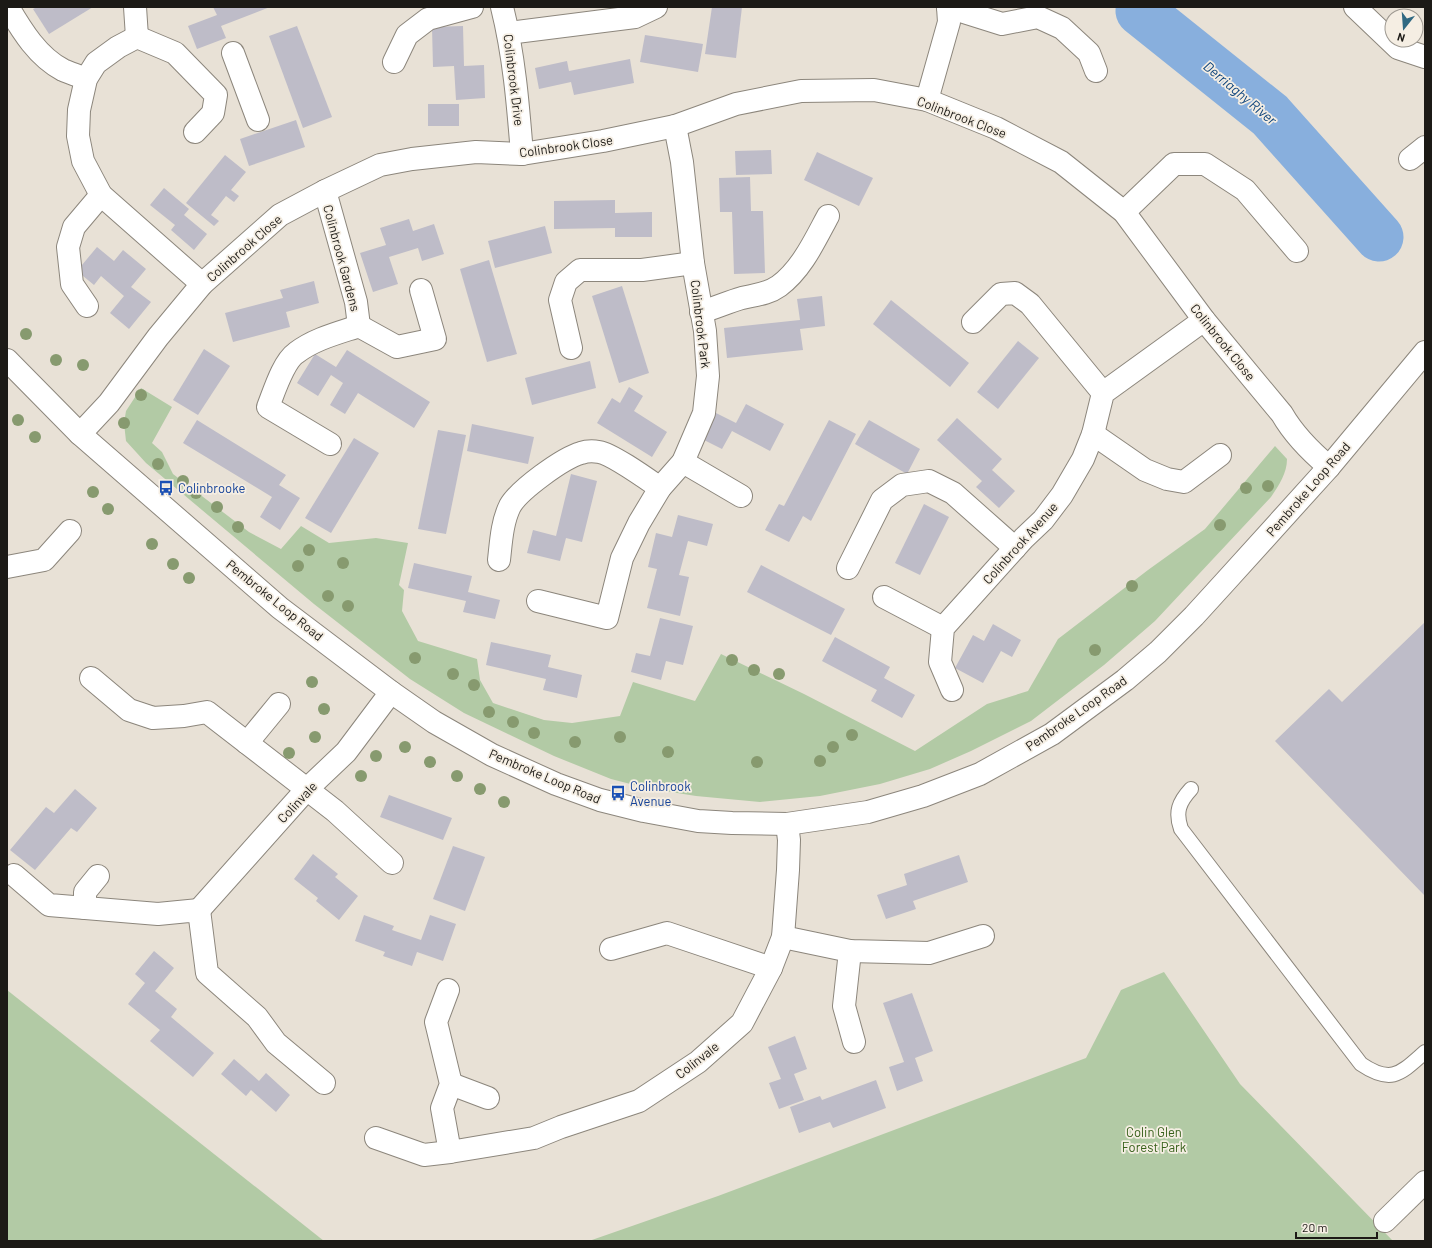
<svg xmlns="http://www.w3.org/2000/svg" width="1432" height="1248" font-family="Barlow,sans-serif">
	<rect width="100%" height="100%" fill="#e8e1d6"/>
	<g fill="#b2caa5">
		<path d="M141,388L172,407L152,443L162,452L173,474L249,532L281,549L301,526L329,543L376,538L408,543L399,585L404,590L402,611L418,641L477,659L480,680L493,703L544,720L572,723L620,716L633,682L695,701L721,654L804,694L915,751L987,704L1028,691L1058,639L1148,570L1205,529L1275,446L1287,459C1287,473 1279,485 1271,497L1155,621L1104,665L1031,721L971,751L930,769L880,784L820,796L760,802L696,796L646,788L611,779L554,756L464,713L410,679L314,604L146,463L126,441L124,423L126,411Z"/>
		<polygon points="1164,972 1240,1084 1393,1241 589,1241 718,1196 1086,1058 1121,990"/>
		<polygon points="7,990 324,1241 7,1241"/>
	</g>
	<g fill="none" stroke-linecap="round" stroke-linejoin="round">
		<polyline stroke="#88afdd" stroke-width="49" points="1140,11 1270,115 1379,237"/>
	</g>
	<g fill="#bebcc8">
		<polygon points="37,7 93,7 49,34 33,9"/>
		<polygon points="213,7 270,7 221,26 226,38 197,49 188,26 217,15"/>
		<polygon points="712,7 742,7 736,58 705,54"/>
		<polygon points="297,26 332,117 303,128 269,36"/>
		<polygon points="463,26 464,66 484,65 485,98 456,100 454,66 433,67 432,27"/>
		<polygon points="645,35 703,44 698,72 640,62"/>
		<polygon points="630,59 634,83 574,95 571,82 539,89 535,68 567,61 569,71"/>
		<rect x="428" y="104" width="31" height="22"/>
		<polygon points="296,120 305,147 249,166 240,139"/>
		<polygon points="771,150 772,174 736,175 735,151"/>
		<polygon points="817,152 873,178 859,206 804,180"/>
		<polygon points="225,155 246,172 231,190 239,196 234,202 226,196 211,215 219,221 214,226 186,203"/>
		<polygon points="750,177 751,211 763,211 765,273 734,274 732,212 720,212 719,178"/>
		<polygon points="164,188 189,209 184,215 207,234 194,250 171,230 175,225 150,205"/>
		<polygon points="615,200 615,213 652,212 652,237 615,237 615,228 554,229 554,201"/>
		<polygon points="409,219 413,231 434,224 444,254 422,261 418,248 389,257 398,284 373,292 360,253 386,245 380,228"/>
		<polygon points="545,226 552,253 495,268 488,241"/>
		<polygon points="97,247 114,261 123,250 146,269 131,287 151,302 129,329 110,313 124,296 101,276 94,285 77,271"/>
		<polygon points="489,260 517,354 487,362 460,269"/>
		<polygon points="314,281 319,303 286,312 290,327 233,342 225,313 283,298 280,290"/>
		<polygon points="622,286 649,373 619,383 592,296"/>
		<polygon points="822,296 825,326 800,329 803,350 727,358 724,328 800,320 797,299"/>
		<polygon points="891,300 969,363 950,387 873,324"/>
		<polygon points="1018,341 1039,358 998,409 977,392"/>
		<polygon points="204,349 230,366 198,415 173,400"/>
		<polygon points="347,350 430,402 414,428 358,393 345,414 330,405 343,383 331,375 318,396 297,383 315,354 336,367"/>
		<polygon points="590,361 596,388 532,405 525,378"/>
		<polygon points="629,387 643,396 634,411 667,432 652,457 597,423 612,398 620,403"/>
		<polygon points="746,404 784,424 770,451 732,431 722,449 700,438 714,412 736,423"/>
		<polygon points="957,418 1002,459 992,470 1015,491 999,508 976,487 982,481 937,440"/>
		<polygon points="197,420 286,475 279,485 300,498 280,530 260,517 272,497 183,443"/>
		<polygon points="829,420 856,434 811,521 803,516 789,542 765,530 779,504 784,506"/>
		<polygon points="869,420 920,449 907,474 855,444"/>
		<polygon points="472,424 534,437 528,464 467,451"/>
		<polygon points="438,430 466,435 446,534 418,529"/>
		<polygon points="354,438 379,453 331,533 305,518"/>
		<polygon points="571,474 597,481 582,542 566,538 560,561 527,553 533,530 556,536"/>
		<polygon points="924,504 949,517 920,575 895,563"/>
		<polygon points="678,515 713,524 707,546 688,541 679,575 689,577 680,616 647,608 657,569 648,567 656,533 672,537"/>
		<polygon points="414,563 472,576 468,592 500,600 495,619 463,612 466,601 408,588"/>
		<polygon points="761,565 845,609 831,635 747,592"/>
		<polygon points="660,618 693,626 683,665 666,661 661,680 631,672 636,653 650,656"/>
		<polygon points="1425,622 1425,896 1275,741 1329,689 1342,702"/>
		<polygon points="993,624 1021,640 1012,657 1001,651 983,683 955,668 973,635 984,641"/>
		<polygon points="835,637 890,667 884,678 915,695 902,718 871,701 877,690 822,661"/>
		<polygon points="491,642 551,655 548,667 582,675 577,698 543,690 546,679 486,665"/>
		<polygon points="75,789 97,808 77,832 71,828 35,870 10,850 46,807 54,813"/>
		<polygon points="389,795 452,818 443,840 380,817"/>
		<polygon points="453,846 485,857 465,911 433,899"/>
		<polygon points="313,854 338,874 335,877 358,896 339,920 316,901 318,898 294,879"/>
		<polygon points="959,855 968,882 913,901 916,909 886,919 877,895 907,885 904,874"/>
		<polygon points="364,915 394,926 392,930 421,940 430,915 456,924 443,961 417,952 412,966 383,956 385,952 355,941"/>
		<polygon points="154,951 174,968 155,991 177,1009 171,1017 214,1053 193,1077 150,1041 160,1030 128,1004 145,983 135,974"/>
		<polygon points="912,993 933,1051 915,1058 923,1081 897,1091 889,1067 904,1062 883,1003"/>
		<polygon points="795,1036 807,1069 794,1074 804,1100 779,1109 769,1083 781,1079 768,1047"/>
		<polygon points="234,1059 259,1081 266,1073 290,1095 276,1112 251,1090 246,1096 221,1074"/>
		<polygon points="876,1080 886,1108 833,1128 830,1122 799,1133 790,1107 820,1096 822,1100"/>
	</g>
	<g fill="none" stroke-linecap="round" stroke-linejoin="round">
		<g stroke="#8c867c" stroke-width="16">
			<path id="lane" d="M1191,789C1179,802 1175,812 1181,829L1361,1064C1392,1085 1401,1073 1425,1052"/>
		</g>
		<g stroke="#8c867c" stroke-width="24">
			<g id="street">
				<path d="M8,7C22,31 38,57 63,70C70,73 79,76 86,79"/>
				<polyline points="135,7 137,37"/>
				<path d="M502,7C514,55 518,104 522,154"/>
				<polyline points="948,7 1002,24 1038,17 1062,28 1089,53 1096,71"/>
				<polyline points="1355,7 1398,48 1425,57"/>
				<polyline points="508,33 635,17 656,7"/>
				<polyline points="233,53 258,120"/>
				<polyline points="394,62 407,35 428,19 472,7"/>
				<polyline points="927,100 949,22 948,7"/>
				<polyline points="195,132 213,113 216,95 175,53 137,37 118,47 96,63 86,79 79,110 78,136 83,161 101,195 202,284"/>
				<polyline points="1410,159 1425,147"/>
				<polyline points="325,191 356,302 359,326"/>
				<polyline points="1124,212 1174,164 1205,164 1245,190 1297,251"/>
				<polyline points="87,306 72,284 68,247 74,227 101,195"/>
				<path d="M701,312C715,308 728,302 742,298C755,295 768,294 779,286C802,269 815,240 828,216"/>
				<polyline points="973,322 1001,294 1015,293 1030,304 1103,393"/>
				<polyline points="571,348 560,300 566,282 580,270 642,270 693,263"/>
				<polyline points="7,360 80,434 280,608 391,692 434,722 492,755 556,784 600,800 644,811 698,821 732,823 787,824 868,812 923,796 980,774 1052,734 1125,680 1158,652 1194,616 1225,582 1329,467 1425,352"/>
				<path d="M80,434L109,403L158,337L202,284L280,215L325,191L380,165L412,159L476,152L522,154L603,141L675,126L736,104L801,91L874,90L927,100L996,128L1061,162L1124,212L1204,320L1282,414C1294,435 1310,451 1329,467"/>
				<polyline points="1093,434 1145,470 1167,479 1184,482 1220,455"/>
				<path d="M330,444L268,407C274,392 283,362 296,353C314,339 338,333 359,326L397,347L435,339L421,290"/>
				<polyline points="683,462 741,496"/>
				<path d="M499,560C501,542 502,522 510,506C519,490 563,458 581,453C587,451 593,451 599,452C612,454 647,479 660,488"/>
				<polyline points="7,567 44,560 70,531"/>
				<polyline points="848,568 882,500 902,485 929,481 953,493 1015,548"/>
				<polyline points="884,597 943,628"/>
				<polyline points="538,601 607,618 622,558 639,523 660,488 683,462 704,413 708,376 705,331 693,263 682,162 675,126"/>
				<polyline points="91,678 129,710 153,718 184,716 207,712 335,811 392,863"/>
				<polyline points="952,690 940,662 943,628 1024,538 1043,520 1062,495 1083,459 1093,434 1103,393 1204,320"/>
				<polyline points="247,743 279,704"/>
				<polyline points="14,875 49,905 158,914 199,910 207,973 257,1017 276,1043 324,1083"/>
				<polyline points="85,908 85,892 98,876"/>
				<polyline points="199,910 307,789 346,752 391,692"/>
				<polyline points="783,937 850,951 929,953 983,936"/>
				<polyline points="611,949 667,933 771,968"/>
				<polyline points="850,951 844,1006 854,1042"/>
				<polyline points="448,990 436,1022 451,1084 442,1108 450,1152"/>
				<polyline points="451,1084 488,1098"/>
				<polyline points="376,1138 424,1155 450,1152 534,1138 561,1127 639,1101 698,1062 742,1023 771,968 783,937 788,870 789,840 787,824"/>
				<polyline points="1385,1221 1425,1182"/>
			</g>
		</g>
		<use href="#lane" stroke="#fff" stroke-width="14"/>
		<use href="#street" stroke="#fff" stroke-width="22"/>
	</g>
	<g fill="#879a6f">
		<circle cx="26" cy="334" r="6"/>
		<circle cx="56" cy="360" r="6"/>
		<circle cx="83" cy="365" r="6"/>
		<circle cx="141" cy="395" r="6"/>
		<circle cx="18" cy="420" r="6"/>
		<circle cx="124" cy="423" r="6"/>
		<circle cx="35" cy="437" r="6"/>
		<circle cx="158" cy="464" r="6"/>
		<circle cx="183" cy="481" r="6"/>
		<circle cx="1268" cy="486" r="6"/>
		<circle cx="1246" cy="488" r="6"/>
		<circle cx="93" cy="492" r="6"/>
		<circle cx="196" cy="493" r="6"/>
		<circle cx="217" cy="507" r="6"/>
		<circle cx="108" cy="509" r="6"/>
		<circle cx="1220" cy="525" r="6"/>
		<circle cx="238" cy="527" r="6"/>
		<circle cx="152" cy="544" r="6"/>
		<circle cx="309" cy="550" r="6"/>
		<circle cx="343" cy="563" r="6"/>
		<circle cx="173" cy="564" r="6"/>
		<circle cx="298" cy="566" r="6"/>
		<circle cx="189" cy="578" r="6"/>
		<circle cx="1132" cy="586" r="6"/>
		<circle cx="328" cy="596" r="6"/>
		<circle cx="348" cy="606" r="6"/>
		<circle cx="1095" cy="650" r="6"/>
		<circle cx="415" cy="658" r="6"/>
		<circle cx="732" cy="660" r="6"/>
		<circle cx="754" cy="670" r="6"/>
		<circle cx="453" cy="674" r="6"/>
		<circle cx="779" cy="674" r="6"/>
		<circle cx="312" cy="682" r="6"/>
		<circle cx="474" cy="685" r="6"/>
		<circle cx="324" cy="709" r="6"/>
		<circle cx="489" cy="712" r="6"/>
		<circle cx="513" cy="722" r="6"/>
		<circle cx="534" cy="733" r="6"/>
		<circle cx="852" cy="735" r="6"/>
		<circle cx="315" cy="737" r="6"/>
		<circle cx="620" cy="737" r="6"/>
		<circle cx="575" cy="742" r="6"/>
		<circle cx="405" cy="747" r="6"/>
		<circle cx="833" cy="747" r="6"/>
		<circle cx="668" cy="752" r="6"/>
		<circle cx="289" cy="753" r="6"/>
		<circle cx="376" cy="756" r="6"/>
		<circle cx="820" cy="761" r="6"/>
		<circle cx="430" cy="762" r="6"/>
		<circle cx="757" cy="762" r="6"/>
		<circle cx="361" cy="776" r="6"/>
		<circle cx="457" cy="776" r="6"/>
		<circle cx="480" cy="789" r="6"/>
		<circle cx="504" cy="802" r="6"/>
	</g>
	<defs>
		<g id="bus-bare" transform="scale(1.2)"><path d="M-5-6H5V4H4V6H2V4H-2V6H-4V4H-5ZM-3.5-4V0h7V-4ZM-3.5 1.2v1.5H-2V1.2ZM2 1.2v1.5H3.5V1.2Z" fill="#1a4fb4" stroke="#f5eee3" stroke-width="2.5" paint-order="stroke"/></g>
	</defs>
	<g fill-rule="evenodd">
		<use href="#bus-bare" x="166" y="488"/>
		<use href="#bus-bare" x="618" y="793"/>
	</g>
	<g text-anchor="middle" stroke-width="3.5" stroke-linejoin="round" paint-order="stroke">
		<g font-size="13" fill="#1c1a16" stroke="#f5eee3">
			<text transform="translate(514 80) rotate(83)" y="5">Colinbrook Drive</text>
			<text transform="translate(962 117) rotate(21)" y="5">Colinbrook Close</text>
			<text transform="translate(566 146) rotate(-8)" y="5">Colinbrook Close</text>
			<text transform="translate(244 248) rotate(-41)" y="5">Colinbrook Close</text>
			<text transform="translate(342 258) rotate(75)" y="5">Colinbrook Gardens</text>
			<text transform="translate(701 324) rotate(83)" y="5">Colinbrook Park</text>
			<text transform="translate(1223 342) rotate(51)" y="5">Colinbrook Close</text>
			<text transform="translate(1308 489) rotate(-49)" y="5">Pembroke Loop Road</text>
			<text transform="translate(1020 543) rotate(-48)" y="5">Colinbrook Avenue</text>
			<text transform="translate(275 600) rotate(39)" y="5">Pembroke Loop Road</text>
			<text transform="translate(1076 713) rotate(-35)" y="5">Pembroke Loop Road</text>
			<text transform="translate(545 776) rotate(23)" y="5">Pembroke Loop Road</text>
			<text transform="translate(297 802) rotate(-47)" y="5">Colinvale</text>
			<text transform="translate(697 1060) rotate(-38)" y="5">Colinvale</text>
		</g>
		<g font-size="13" fill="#164399" stroke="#f5eee3" text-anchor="start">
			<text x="178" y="493">Colinbrooke</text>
			<text x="630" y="791">Colinbrook<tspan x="630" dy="15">Avenue</tspan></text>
		</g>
		<g font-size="13" fill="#37601a" stroke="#f5eee3">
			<text x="1154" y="1137">Colin Glen<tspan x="1154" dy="15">Forest Park</tspan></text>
		</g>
		<g font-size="14" font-style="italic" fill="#0e457d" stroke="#f5eee3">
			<text transform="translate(1240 93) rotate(40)" y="5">Derriaghy River</text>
		</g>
	</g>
	<rect width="1432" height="1248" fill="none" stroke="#1c1a16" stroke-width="16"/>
	<g transform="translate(1404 28) rotate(197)"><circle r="19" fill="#f5eee3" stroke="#9e9991"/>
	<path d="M0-3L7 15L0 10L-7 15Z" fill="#306982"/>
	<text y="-6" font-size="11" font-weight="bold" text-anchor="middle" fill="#1c1a16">N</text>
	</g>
	<path d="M1296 1232v6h81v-6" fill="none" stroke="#1c1a16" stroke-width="2"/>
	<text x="1302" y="1232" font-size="12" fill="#1c1a16" stroke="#f5eee3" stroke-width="3" paint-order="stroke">20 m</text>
</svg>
